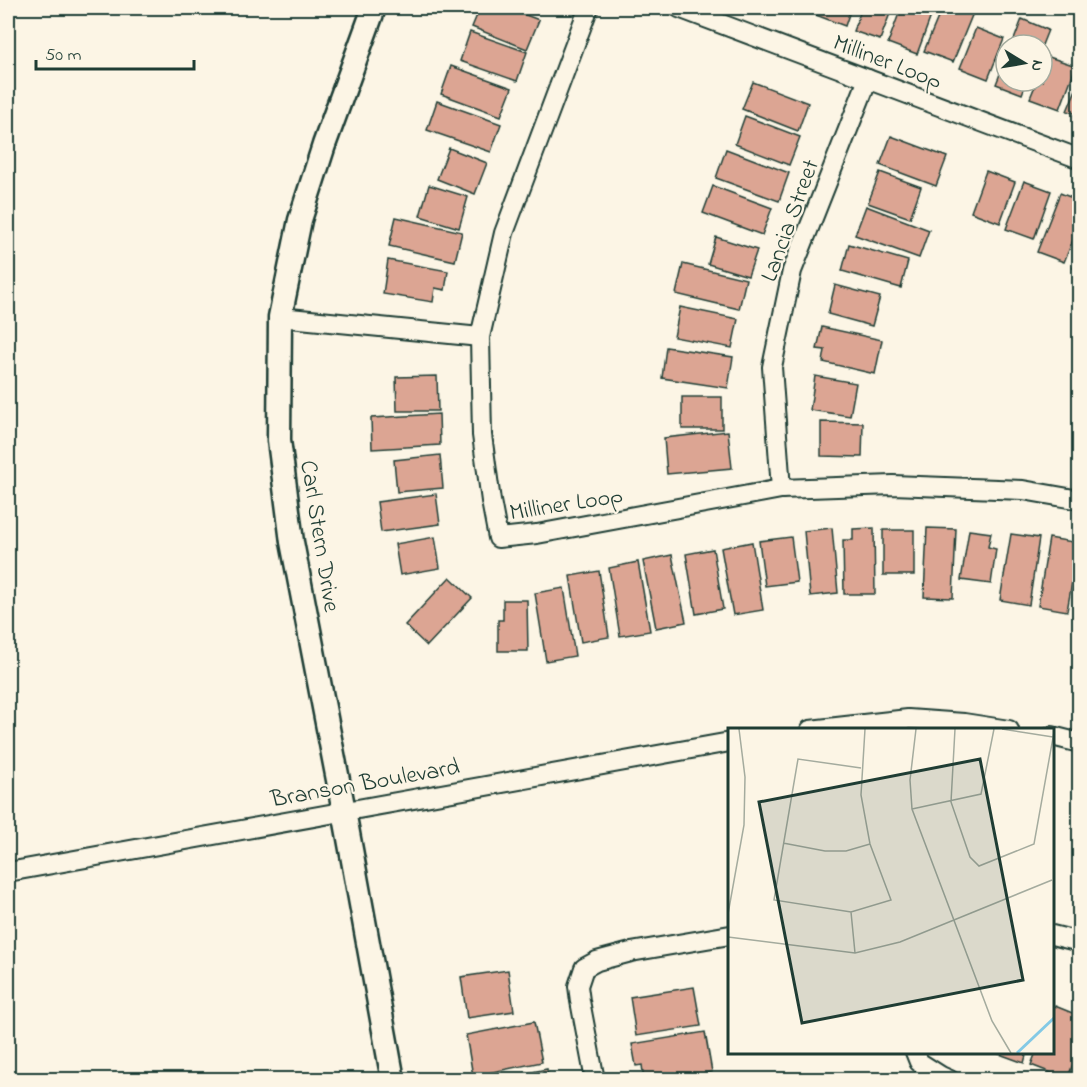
<svg xmlns="http://www.w3.org/2000/svg" width="1087" height="1087" font-family="'Indie Flower',sans-serif">
	<rect width="100%" height="100%" fill="#fcf5e5"/>
	<filter id="ink" filterUnits="userSpaceOnUse"><feTurbulence type="fractalNoise" baseFrequency=".0167" numOctaves="2"/><feDisplacementMap in="SourceGraphic" scale="12" xChannelSelector="R" yChannelSelector="G"/><feConvolveMatrix kernelMatrix="1 2 1 2 8 2 1 2 1" color-interpolation-filters="sRGB"/></filter>
	<g filter="url(#ink)">
		<g fill="#dca593" stroke="#1f3d34" stroke-width="1.5">
			<polygon points="480,8 507,8 539,20 527,49 472,27"/>
			<polygon points="819,8 851,8 845,26 816,15"/>
			<polygon points="862,8 892,8 880,40 853,31"/>
			<polygon points="901,8 934,8 917,54 888,43"/>
			<polygon points="942,8 975,8 953,62 924,51"/>
			<polygon points="1022,19 1048,30 1042,45 1012,45"/>
			<polygon points="976,28 1004,39 988,79 960,68"/>
			<polygon points="470,32 527,52 517,81 460,61"/>
			<polygon points="1046,56 1076,66 1060,109 1030,98 1037,81 1042,81 1042,68"/>
			<polygon points="1006,59 1006,81 1027,81 1022,94 996,84"/>
			<polygon points="451,66 512,88 501,116 441,94"/>
			<polygon points="1080,80 1080,115 1067,111"/>
			<polygon points="753,82 808,103 798,131 742,109"/>
			<polygon points="437,101 501,124 491,152 427,130"/>
			<polygon points="745,116 800,137 789,165 735,144"/>
			<polygon points="891,136 947,157 936,186 880,165"/>
			<polygon points="449,148 487,163 475,194 437,179"/>
			<polygon points="726,149 789,173 779,201 716,178"/>
			<polygon points="986,171 1015,182 1000,223 971,212"/>
			<polygon points="880,172 921,187 910,218 868,203"/>
			<polygon points="1024,181 1051,191 1034,239 1006,229"/>
			<polygon points="429,185 468,197 459,228 420,216"/>
			<polygon points="713,186 772,208 762,235 703,213"/>
			<polygon points="1060,193 1080,201 1080,223 1064,262 1037,252"/>
			<polygon points="866,206 929,230 919,258 855,235"/>
			<polygon points="396,217 462,232 455,261 389,246"/>
			<polygon points="716,237 757,250 748,276 708,264"/>
			<polygon points="849,244 908,261 901,288 842,271"/>
			<polygon points="1080,251 1080,270 1073,268"/>
			<polygon points="388,260 448,271 445,290 435,288 433,302 383,294"/>
			<polygon points="683,264 746,279 739,309 676,294"/>
			<polygon points="835,285 880,297 872,326 828,314"/>
			<polygon points="680,307 738,319 732,348 674,337"/>
			<polygon points="822,327 882,340 875,374 823,362 825,350 817,349"/>
			<polygon points="666,347 733,357 728,388 662,378"/>
			<polygon points="437,376 438,411 397,411 396,377"/>
			<polygon points="815,376 856,383 850,416 810,410"/>
			<rect x="682" y="397" width="40" height="32"/>
			<polygon points="439,414 440,445 372,449 371,418"/>
			<polygon points="821,422 863,423 862,457 821,456"/>
			<polygon points="728,431 732,468 667,474 664,438"/>
			<polygon points="440,455 443,488 397,492 394,460"/>
			<polygon points="436,494 440,524 381,532 377,502"/>
			<polygon points="832,528 838,593 810,596 804,531"/>
			<polygon points="874,528 875,594 844,594 843,540 853,540 853,529"/>
			<polygon points="927,528 956,529 953,598 924,597"/>
			<rect x="883" y="530" width="31" height="45"/>
			<polygon points="969,530 991,533 988,547 996,549 991,584 961,580"/>
			<polygon points="1011,534 1039,538 1029,605 1000,600"/>
			<polygon points="435,537 440,568 400,575 395,544"/>
			<polygon points="791,537 797,582 765,586 759,541"/>
			<polygon points="1049,538 1079,543 1067,611 1038,606"/>
			<polygon points="752,542 763,610 733,615 721,548"/>
			<polygon points="713,549 723,609 696,614 686,554"/>
			<polygon points="672,555 686,622 656,628 643,561"/>
			<polygon points="638,562 650,631 620,636 609,568"/>
			<polygon points="599,571 609,637 581,642 570,576"/>
			<polygon points="450,577 472,598 427,646 405,625"/>
			<polygon points="564,588 575,656 546,661 535,593"/>
			<polygon points="503,600 527,600 528,651 498,651 498,620 503,620"/>
			<polygon points="508,970 514,1011 467,1018 461,977"/>
			<polygon points="694,987 701,1026 636,1036 630,997"/>
			<polygon points="1055,1006 1080,1016 1080,1047 1067,1079 1031,1065 1036,1052 1052,1052 1052,1011"/>
			<polygon points="534,1022 542,1062 473,1076 466,1035"/>
			<polygon points="705,1032 712,1072 670,1080 644,1080 642,1065 636,1066 632,1044"/>
			<polygon points="994,1052 1027,1052 1024,1063"/>
			<polygon points="547,1069 549,1080 494,1080"/>
		</g>
		<g fill="none" stroke-linecap="round" stroke-linejoin="round">
			<g stroke="#1f3d34" stroke-width="22">
				<g id="minor">
					<polyline points="589,8 587,12 504,233 480,337 482,435 491,501 498,538 537,534 781,489 893,485 1023,490 1080,500"/>
					<polyline points="679,8 1080,159"/>
					<polyline points="280,317 480,337"/>
					<polyline points="781,489 772,367 792,271 868,79"/>
					<polyline points="810,730 908,719 964,723 1009,730"/>
					<polyline points="1052,736 1080,743"/>
					<path d="M8,872C248,827 489,785 730,742"/>
					<polyline points="1052,935 1080,942"/>
					<polyline points="915,1052 919,1062 941,1076 950,1080"/>
					<polyline points="595,1080 580,1001 578,986 584,968 597,961 631,952 730,935"/>
				</g>
			</g>
			<g stroke="#1f3d34" stroke-width="27">
				<polyline id="tertiary" points="374,8 324,145 300,220 280,317 279,440 292,542 344,811 393,1080"/>
			</g>
			<use href="#minor" stroke="#fcf5e5" stroke-width="18"/>
			<use href="#tertiary" stroke="#fcf5e5" stroke-width="22"/>
		</g>
	</g>
	<g text-anchor="middle" stroke-width="4.5" stroke-linejoin="round" paint-order="stroke">
		<g font-size="24" fill="#1f3d34" stroke="#fcf5e5">
			<text transform="translate(888 61) rotate(21)" y="8">Milliner Loop</text>
			<text transform="translate(789 220) rotate(-70)" y="8">Lancia Street</text>
			<text transform="translate(566 503) rotate(-9)" y="8">Milliner Loop</text>
			<text transform="translate(321 536) rotate(81)" y="8">Carl Stern Drive</text>
			<text transform="translate(365 782) rotate(-10)" y="8">Branson Boulevard</text>
		</g>
	</g>
	<g transform="translate(728 728)">
		<rect width="326" height="326" fill="#fcf5e5"/>
		<path fill="none" stroke="#83c9e5" stroke-width="3" d="M289,325L326,290"/>
		<path fill="none" stroke="#a4ab9e" stroke-width="1.5" d="M188,1L182,52L184,81L264,293L283,325M227,1L223,74L242,129L251,138L306,116L326,4M274,1L325,9M133,40L70,31L46,172L123,184L163,172L142,116L133,67L137,1M184,81L253,66L266,1M55,115L97,123H118L142,116M123,184L127,225M0,186L16,97L17,49L11,1M0,209L127,225L172,214L324,152"/>
		<path fill="#1f3d34" fill-opacity="0.15" stroke="#1f3d34" stroke-width="3" d="M252,31L295,252L74,295L31,74Z"/>
		<rect width="326" height="326" fill="none" stroke="#1f3d34" stroke-width="3"/>
	</g>
	<rect width="1087" height="1087" fill="none" stroke="#fcf5e5" stroke-width="30"/>
	<rect x="15" y="15" width="1057" height="1057" fill="none" stroke="#1f3d34" stroke-width="2" filter="url(#ink)"/>
	<g transform="translate(1024 63) rotate(101)"><circle r="28" fill="#fcf5e5" stroke="#a4ab9e" stroke-width="1.5"/>
	<path d="M0-4.5L10 22L0 15L-10 22Z" fill="#1f3d34"/>
	<text y="-9" font-size="16" font-weight="bold" text-anchor="middle" fill="#1f3d34">N</text>
	</g>
	<path d="M36 60v9h158v-9" fill="none" stroke="#1f3d34" stroke-width="3"/>
	<text x="45" y="60" font-size="18" fill="#1f3d34" stroke="#fcf5e5" stroke-width="4.5" paint-order="stroke">50 m</text>
</svg>
